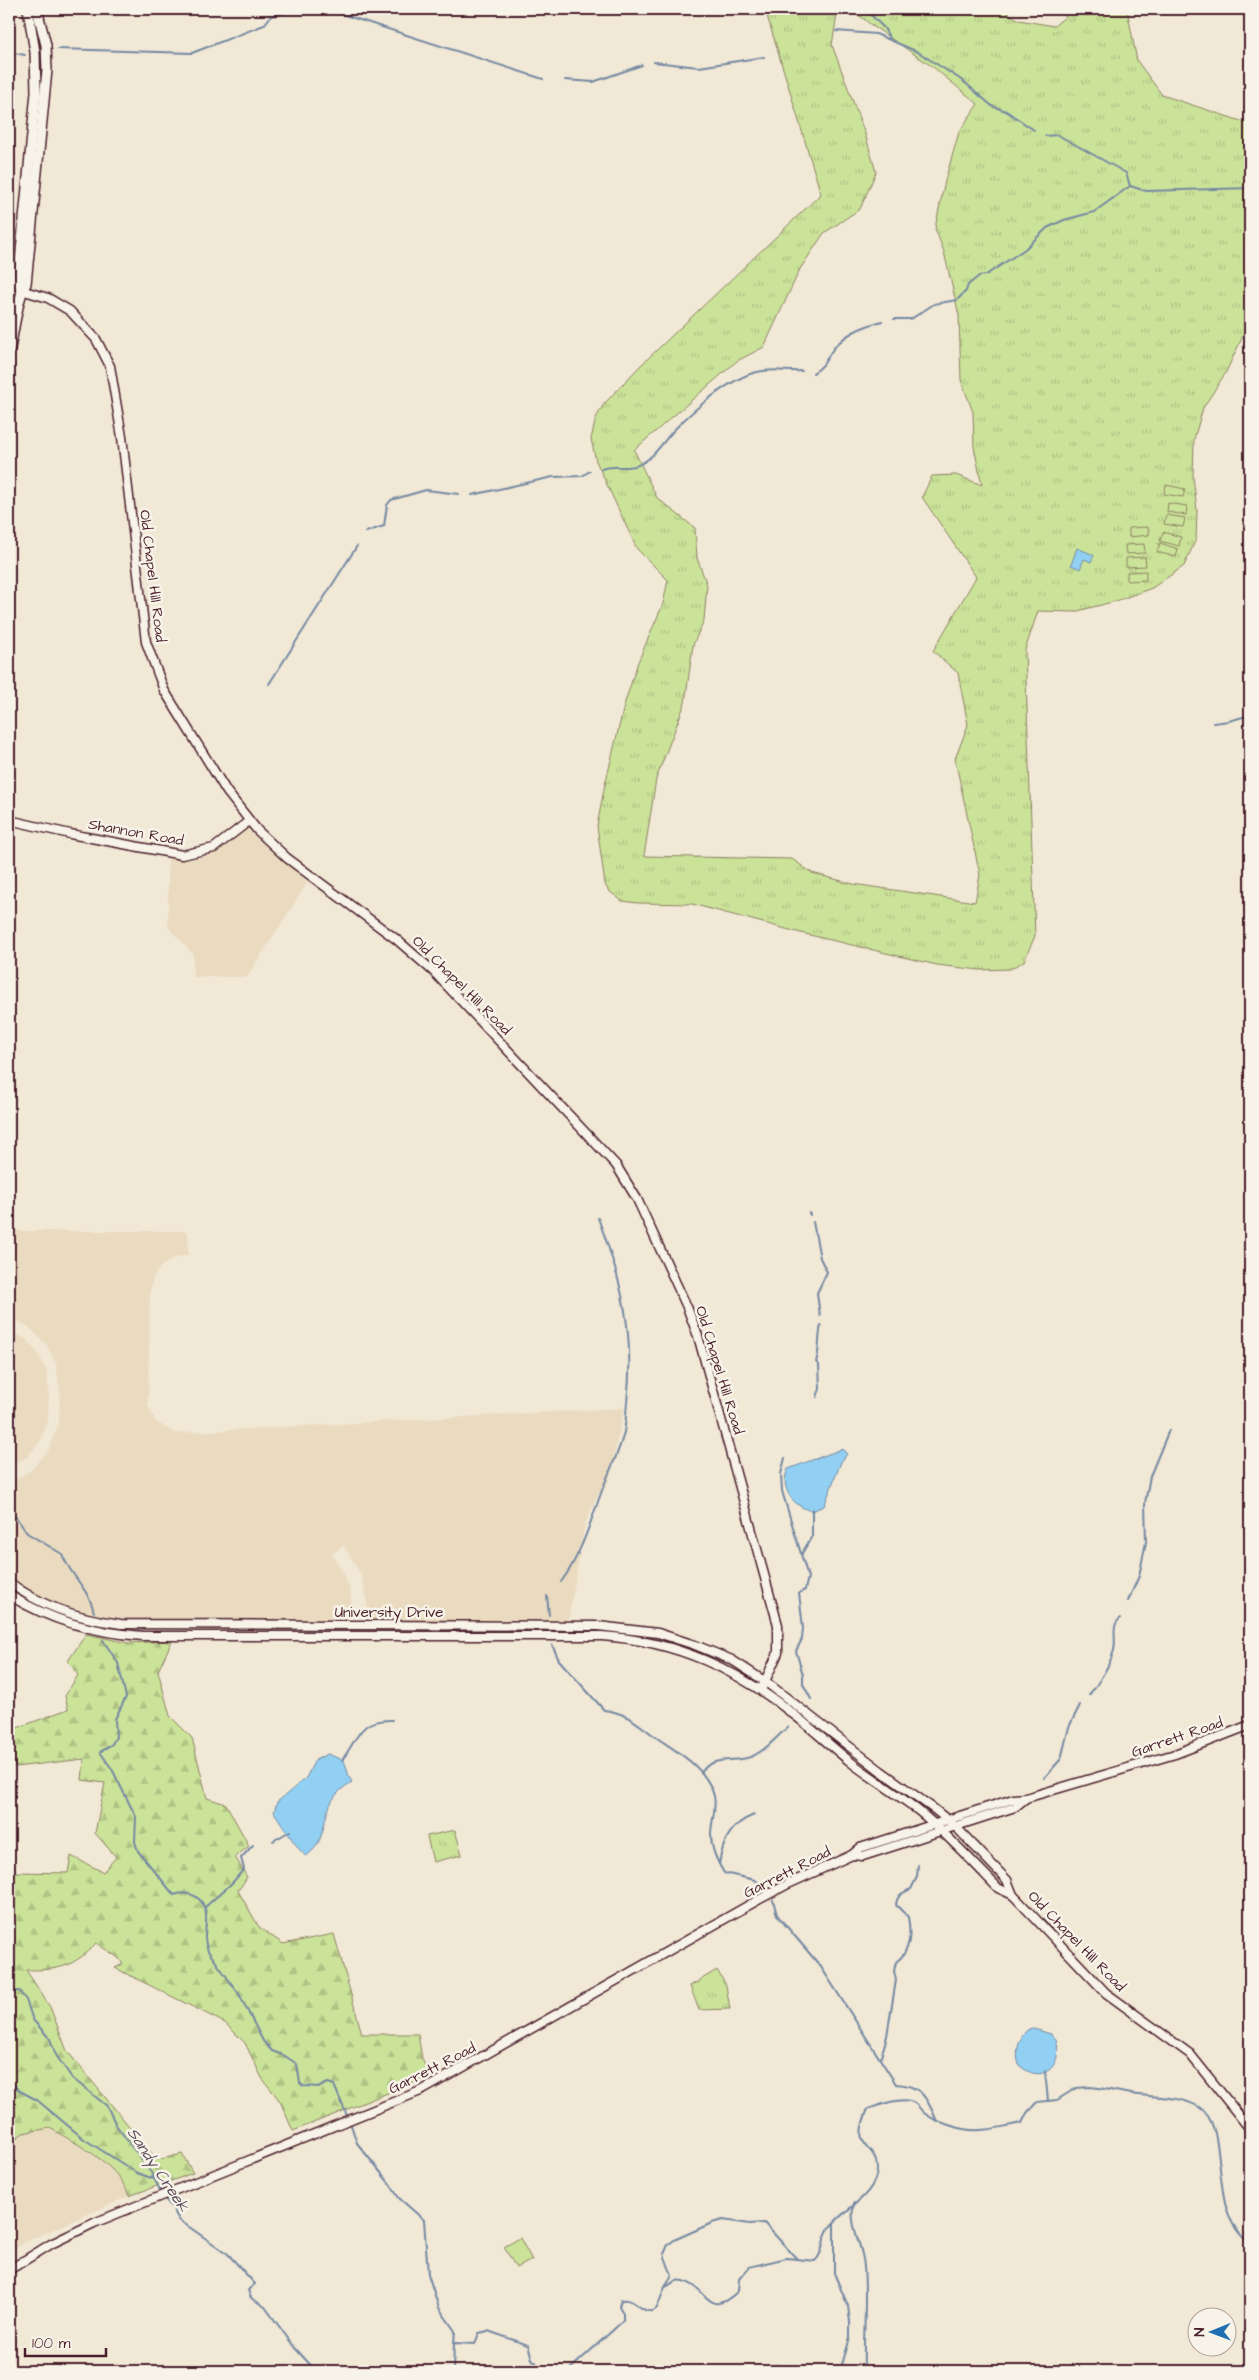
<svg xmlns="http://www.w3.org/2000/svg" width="1259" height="2380" font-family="'Architects Daughter',sans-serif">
	<defs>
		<pattern id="grass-tufts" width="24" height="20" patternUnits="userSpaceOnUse" patternTransform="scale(1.25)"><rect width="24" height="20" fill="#cbe399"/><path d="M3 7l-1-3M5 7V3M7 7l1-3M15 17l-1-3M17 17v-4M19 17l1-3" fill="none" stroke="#b0c284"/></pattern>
		<pattern id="forest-firs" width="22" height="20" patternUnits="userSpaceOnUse" patternTransform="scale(1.25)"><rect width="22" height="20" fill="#cbe399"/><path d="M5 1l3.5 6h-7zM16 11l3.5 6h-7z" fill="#b0c284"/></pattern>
	</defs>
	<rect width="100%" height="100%" fill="#f1e8d6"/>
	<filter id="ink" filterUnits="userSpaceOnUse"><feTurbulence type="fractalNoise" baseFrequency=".02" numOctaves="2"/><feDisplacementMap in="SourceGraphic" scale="10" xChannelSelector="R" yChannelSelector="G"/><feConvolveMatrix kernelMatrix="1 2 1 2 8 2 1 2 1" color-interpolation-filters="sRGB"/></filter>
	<g filter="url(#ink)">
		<g fill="#eadbc0">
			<polygon points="247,829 308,882 247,977 193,977 193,954 168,927 168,858 189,860 207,856 224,848"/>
			<polygon points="9,1231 188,1231 188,1255 174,1258 162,1266 153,1277 150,1292 148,1406 156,1422 175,1433 624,1408 609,1481 596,1498 585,1524 568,1621 374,1620 370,1616 361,1575 344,1546 332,1554 344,1575 350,1590 353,1615 347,1621 142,1620 106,1617 60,1605 38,1595 9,1576 9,1484 31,1470 48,1451 59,1422 60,1392 56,1364 47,1345 27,1326 9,1316"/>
			<polygon points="9,1328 27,1340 39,1355 47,1372 49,1391 48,1421 40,1442 27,1457 9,1467"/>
			<polygon points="50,2128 110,2166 124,2183 129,2196 25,2242 9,2254 9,2144 23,2133"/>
		</g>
		<g fill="url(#grass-tufts)" stroke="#8a8162">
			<polygon points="765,9 838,9 832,45 865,134 876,172 860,209 824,233 800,269 764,347 737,361 634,450 657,498 695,528 697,558 707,585 704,620 693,645 685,703 656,779 644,856 792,859 812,873 853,884 975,902 980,875 955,759 968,725 958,673 933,651 976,577 922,497 932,476 956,475 982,485 974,447 973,412 961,380 959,315 944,252 935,228 945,181 959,132 978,104 933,67 870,24 851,9 1002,9 1019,20 1054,26 1066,16 1066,9 1127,9 1137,61 1162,95 1250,124 1250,309 1242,338 1226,372 1203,408 1194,439 1193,477 1197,510 1196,539 1184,566 1152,588 1116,601 1074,612 1038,611 1025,650 1035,936 1024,961 1010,969 980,970 937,965 801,933 692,904 638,903 622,901 608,890 605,884 597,826 604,789 625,702 638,662 663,604 668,580 637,549 596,461 591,439 596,418 604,404 640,366 821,194"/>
			<polygon points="455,1830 462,1855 433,1862 427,1836"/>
			<polygon points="717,1970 726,1985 730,2009 699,2010 690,1986"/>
		</g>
		<path fill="url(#forest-firs)" stroke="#8a8162" d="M86,1634L128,1643L172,1641L158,1671L170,1716L192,1738L207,1798L226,1804L249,1846L235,1857L247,1877L238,1891L259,1927L283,1944L334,1934L362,2034H418L422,2059L430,2076L293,2131L280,2101L262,2078L245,2043L225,2023L115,1968L123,1964C117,1954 106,1951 96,1943C73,1968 59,1970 26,1970L50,2007L67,2051L157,2160L182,2154L193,2173L129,2196C117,2162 79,2146 50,2128L23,2133L9,2144V1864L14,1872L68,1873L71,1856L103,1872L116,1857L95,1833L105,1783L82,1780L84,1759L15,1767L9,1731L68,1709L65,1696L78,1675L68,1661Z"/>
		<g fill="#cbe399" stroke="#8a8162">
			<polygon points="1166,485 1185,489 1183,497 1164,494"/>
			<polygon points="1168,503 1187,506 1186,515 1167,512"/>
			<polygon points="1166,515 1185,518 1183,527 1164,524"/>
			<polygon points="1148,527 1149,535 1129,537 1129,528"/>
			<polygon points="1163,532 1181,537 1179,546 1160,541"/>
			<polygon points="1160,543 1178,549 1176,557 1157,552"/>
			<polygon points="1144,544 1145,553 1126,554 1125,545"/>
			<polygon points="1145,557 1146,566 1126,567 1126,558"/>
			<polygon points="1146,571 1146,580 1127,581 1127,572"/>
			<polygon points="520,2238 532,2260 516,2268 504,2247"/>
		</g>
		<g fill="#91d0f2" stroke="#7589a2">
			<polygon points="1077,548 1094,555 1091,562 1084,559 1080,569 1071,565"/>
			<path d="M842,1449L847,1454L841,1462L824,1506L812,1511C793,1507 779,1488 788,1469Z"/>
			<path d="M328,1754C332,1756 339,1758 343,1760C347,1764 347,1775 352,1782C314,1803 334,1838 306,1856C299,1852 280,1821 274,1812L277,1802L306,1778L315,1760Z"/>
			<path d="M1034,2029L1051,2034L1056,2039C1064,2066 1042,2086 1019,2065C1015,2052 1018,2040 1027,2030Z"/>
		</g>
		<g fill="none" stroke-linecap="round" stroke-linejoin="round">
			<g stroke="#7589a2" stroke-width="2">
				<polyline points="309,9 311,9"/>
				<polyline points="326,9 543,79"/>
				<polyline points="865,9 884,28 890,39"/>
				<polyline points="836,31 876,34 918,52 963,81 992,106 1006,111 1034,130"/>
				<polyline points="58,49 192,53 264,25 271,16 286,13 293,9"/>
				<polyline points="9,52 25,55"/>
				<polyline points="654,62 699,67 764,57"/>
				<polyline points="565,80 593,82 642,65"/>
				<polyline points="1045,136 1058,135 1126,173 1130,186"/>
				<polyline points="1130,186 1146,191 1250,188"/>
				<polyline points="894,319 911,319 934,304 957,300 966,291 968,285 979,276 986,275 1025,249 1047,228 1064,220 1094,212 1130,186"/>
				<path d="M813,373C824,367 826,359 833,349C846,333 862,327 882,321"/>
				<path d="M601,469C613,464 625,470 638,465C653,459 663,442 673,431C692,411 730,378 757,372C772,368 787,372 802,371"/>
				<polyline points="472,495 553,477 582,476 590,471"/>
				<polyline points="366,532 384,526 387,505 391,500 426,490 459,494"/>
				<polyline points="269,684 357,546"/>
				<polyline points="1213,723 1229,721 1250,715"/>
				<polyline points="809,1213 810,1215"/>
				<polyline points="813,1222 820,1258 827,1272 817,1293 820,1316"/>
				<path d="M817,1397L820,1389L819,1365L816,1362C820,1351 818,1337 821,1325"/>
				<polyline points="785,1458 781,1474 782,1491 808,1577 805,1590 799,1593 803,1628 802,1639 796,1651 803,1675 803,1684 811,1699"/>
				<path d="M9,1515L16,1517L27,1533L62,1554C70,1575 89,1589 94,1612"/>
				<polyline points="801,1555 812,1536 812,1509"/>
				<path d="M561,1582C580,1557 589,1526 600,1496C607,1475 619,1454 624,1432C626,1422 626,1413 627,1402C635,1334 622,1281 598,1218"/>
				<polyline points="547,1596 549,1615"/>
				<polyline points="1128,1601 1139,1576 1146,1542 1145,1503 1150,1476 1169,1430"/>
				<path d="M103,1640L118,1663L126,1697L115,1719L116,1737L112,1744L100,1752L112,1769L136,1817L135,1842L138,1851L174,1895C189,1890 205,1897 206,1915C207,1929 202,1936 208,1951L239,1994L263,2041L272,2051L285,2056L297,2064L300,2083L303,2086L320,2087L328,2083L334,2085L348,2118"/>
				<path d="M552,1645L559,1660L604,1710C630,1713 639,1726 660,1740C681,1754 707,1769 714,1796C717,1810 711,1821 711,1834C711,1849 717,1861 724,1873L755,1880L765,1887"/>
				<path d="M1089,1695C1099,1683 1110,1665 1114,1650C1117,1638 1110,1625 1121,1618"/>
				<path d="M342,1760C359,1737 359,1719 392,1720"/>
				<path d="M701,1774C708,1756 732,1762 747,1758C763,1754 776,1737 788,1727"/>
				<polyline points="1044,1778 1061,1759 1069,1727 1080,1705"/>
				<polyline points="273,1841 290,1831"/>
				<path d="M719,1864C723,1840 731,1824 754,1815"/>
				<path d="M773,1900L777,1915L821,1967L896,2084C921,2085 927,2098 936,2119"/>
				<polyline points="204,1908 232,1883 244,1869 241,1858 253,1845"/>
				<polyline points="9,1991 19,1991 26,2000 33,2020 50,2039 56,2055 72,2078 107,2106 116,2125 152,2174 162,2194"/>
				<path d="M881,2057L887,2036L896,1980L894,1971L896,1962C911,1951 911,1934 908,1917L896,1905C897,1895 902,1893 911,1889L917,1877L918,1865"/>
				<polyline points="1045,2071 1048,2101"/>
				<polyline points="9,2078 18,2090 37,2100 84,2139 137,2173 154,2179"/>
				<polyline points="350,2122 357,2143 390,2184 399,2198 424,2220 428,2274 439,2308 455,2331 454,2343"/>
				<polyline points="164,2198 172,2207 179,2220 228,2254 255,2284 248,2290 251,2298 265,2307 295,2348 316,2371"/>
				<path d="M854,2203C848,2226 863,2244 864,2267C867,2301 863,2337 864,2371"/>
				<polyline points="834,2223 834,2273 848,2306 850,2322 850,2338 840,2371"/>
				<polyline points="665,2287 672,2276 664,2254 668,2245 674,2240 712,2223 723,2220 750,2224 764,2223 796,2258"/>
				<polyline points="453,2371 454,2343 475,2344 479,2333 488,2331 528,2345 532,2359 545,2371"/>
				<polyline points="536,2371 541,2369"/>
				<path d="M568,2371L623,2321V2313L619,2306L621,2300C635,2297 640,2313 653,2311L657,2308L665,2287C671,2285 674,2279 683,2281C709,2287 707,2321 738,2291L739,2279L749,2267L787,2258L815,2261C825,2252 821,2237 830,2227C845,2208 877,2195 877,2168C876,2141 849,2152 868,2109C880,2105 898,2098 910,2101C918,2103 919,2109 924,2113C934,2121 953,2127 964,2129C982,2133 1004,2126 1022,2123L1027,2113L1037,2102L1057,2100L1076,2088L1090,2087C1104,2088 1118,2092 1132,2094C1153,2098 1179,2095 1199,2107C1233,2129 1205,2213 1250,2243"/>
				<polyline points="760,2371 776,2365 795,2371"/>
			</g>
			<g stroke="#4a1f2b" stroke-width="11">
				<g id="secondary">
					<polyline points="21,290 48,298 70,311 96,339 110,366 122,437 146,642 164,690 227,792 257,830 287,858 396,939 434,972 616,1165 637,1199 687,1307 698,1336 778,1625 778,1653 761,1690"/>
					<polyline points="9,820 70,834 182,855 214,848 249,821"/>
					<path d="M9,1582C41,1607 81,1619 121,1624L598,1626L658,1633L695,1645L732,1660L766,1682L881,1771L934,1809L955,1826L1007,1880L1013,1895L1106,1993L1190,2054L1250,2129"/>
					<path d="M9,1595C51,1621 94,1633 143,1636H602C677,1641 739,1670 797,1717C816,1732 833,1748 852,1763C874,1780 898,1794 920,1812C948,1835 973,1862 998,1888L1013,1895"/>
					<polyline points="852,1855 863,1856 1015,1807 1026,1798"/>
					<polyline points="9,2270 51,2244 94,2223 423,2090 758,1900 788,1884 852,1855 860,1848 1013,1799 1026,1798 1175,1754 1250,1725"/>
				</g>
			</g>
			<g stroke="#4a1f2b" stroke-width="12">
				<g id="primary">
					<polyline points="21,290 18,283 36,92 35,52 28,9"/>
					<path d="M9,352C14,334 17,297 26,284L47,70L46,45L37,9"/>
				</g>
			</g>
			<use href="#secondary" stroke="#f7f3e8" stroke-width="8"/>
			<use href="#primary" stroke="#f7f3e8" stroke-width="9"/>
		</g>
	</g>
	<g text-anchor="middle" stroke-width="5" stroke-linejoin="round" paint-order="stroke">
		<g font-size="15" fill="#4a1f2b" stroke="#f7f3e8">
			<text transform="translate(153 576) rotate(83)" y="5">Old Chapel Hill Road</text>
			<text transform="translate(136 832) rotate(10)" y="5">Shannon Road</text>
			<text transform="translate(462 985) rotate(45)" y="5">Old Chapel Hill Road</text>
			<text transform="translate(720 1370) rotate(73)" y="5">Old Chapel Hill Road</text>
			<text x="389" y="1617">University Drive</text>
			<text transform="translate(1177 1737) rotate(-19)" y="5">Garrett Road</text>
			<text transform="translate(787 1872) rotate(-27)" y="5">Garrett Road</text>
			<text transform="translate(1077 1941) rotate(46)" y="5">Old Chapel Hill Road</text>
			<text transform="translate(432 2068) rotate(-27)" y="5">Garrett Road</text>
		</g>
		<g font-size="16" font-style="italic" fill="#5c4b5d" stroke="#f7f3e8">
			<text transform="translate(159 2169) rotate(56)" y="6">Sandy Creek</text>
		</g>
	</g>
	<rect width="1259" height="2380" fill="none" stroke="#f7f3e8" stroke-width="30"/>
	<rect x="15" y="15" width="1229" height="2350" fill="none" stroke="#4a1f2b" stroke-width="2" filter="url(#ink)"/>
	<g transform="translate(1212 2332) rotate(269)"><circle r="24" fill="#f7f3e8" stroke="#b29e9c"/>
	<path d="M0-4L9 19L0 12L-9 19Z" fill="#1f6fb2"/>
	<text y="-8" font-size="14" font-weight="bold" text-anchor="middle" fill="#4a1f2b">N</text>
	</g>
	<path d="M25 2348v8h81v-8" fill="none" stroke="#4a1f2b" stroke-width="2.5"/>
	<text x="32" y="2348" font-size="15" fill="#4a1f2b" stroke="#f7f3e8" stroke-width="4" paint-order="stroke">100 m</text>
</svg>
